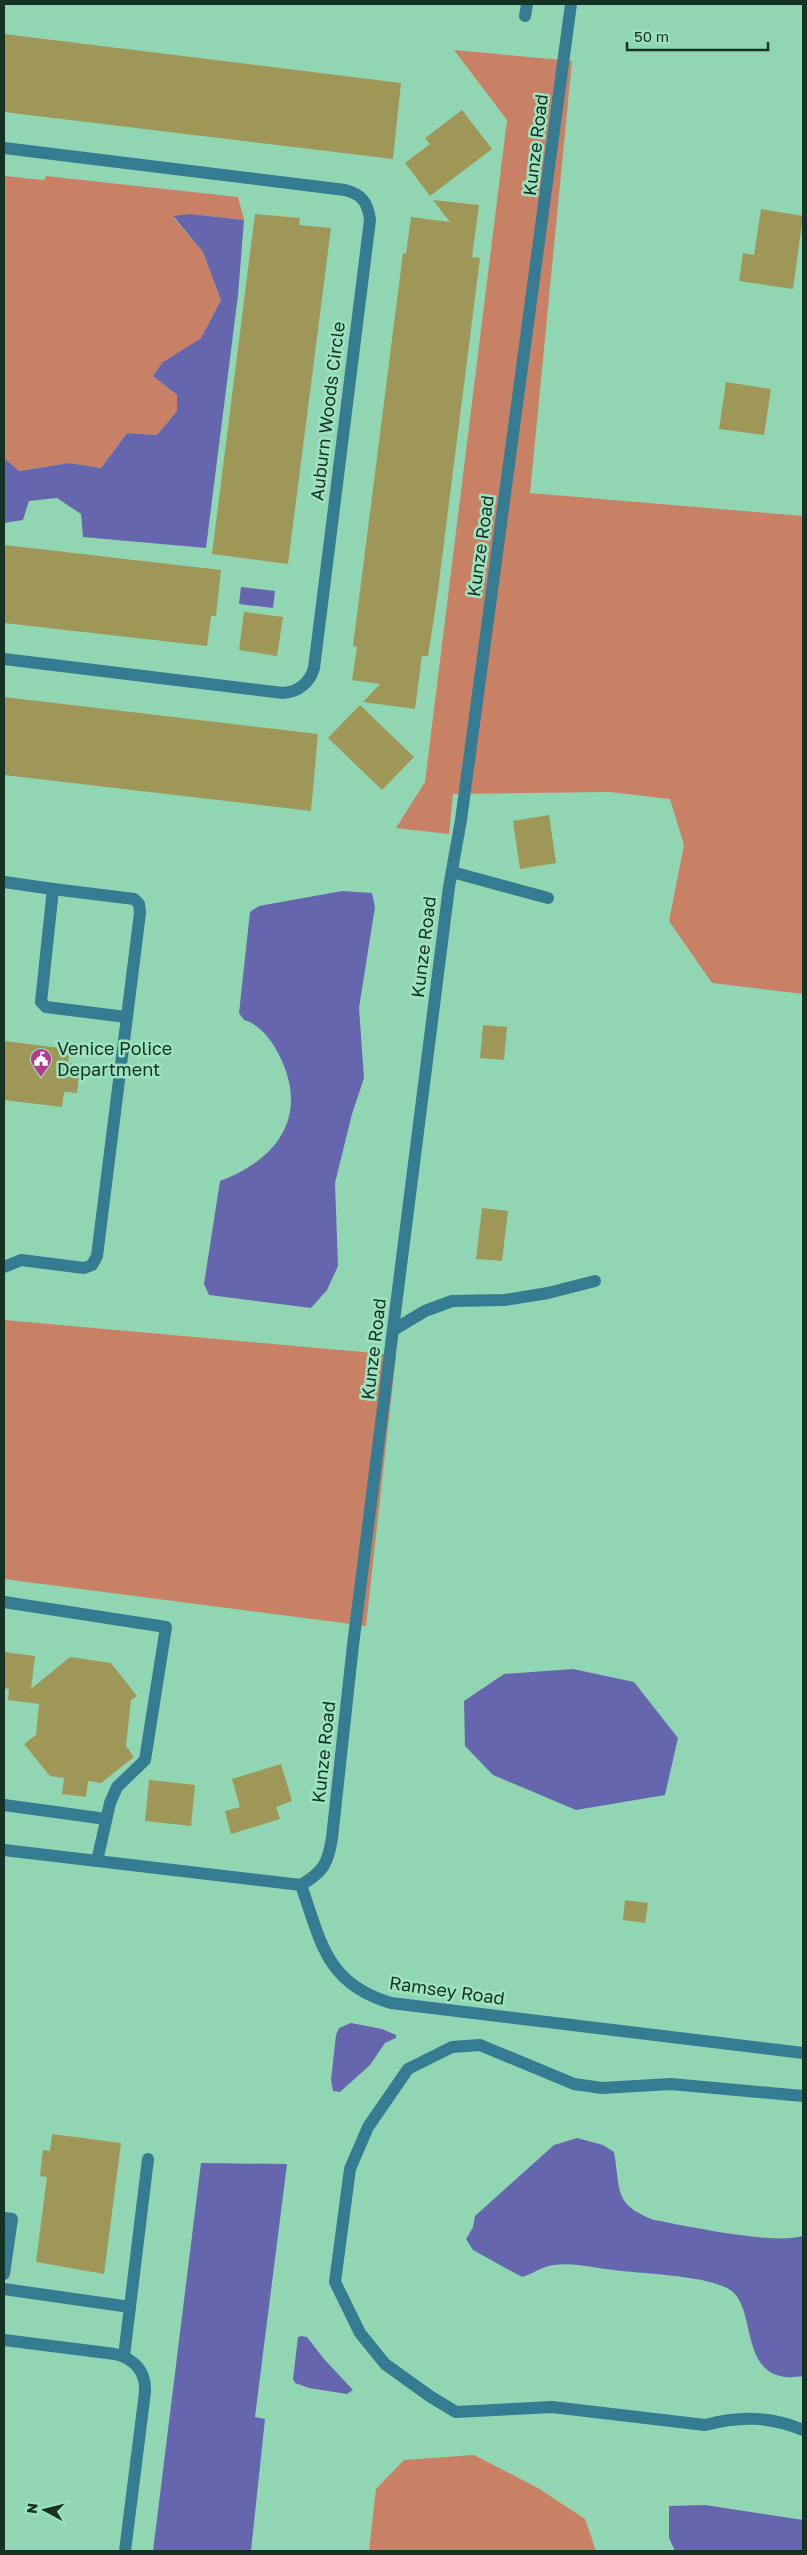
<svg xmlns="http://www.w3.org/2000/svg" width="807" height="2555" font-family="'Golos Text',sans-serif">
	<rect width="100%" height="100%" fill="#91d6b3"/>
	<g fill="#c88165">
		<polygon points="454,50 572,61 530,493 803,516 803,994 712,983 669,921 684,845 670,799 609,792 453,794 449,834 396,828 425,782 507,120"/>
		<polygon points="4,176 44,180 46,176 238,197 244,220 191,214 173,217 203,252 221,300 201,338 163,363 153,376 177,395 177,411 157,435 127,433 101,468 69,463 18,471 4,458"/>
		<polygon points="4,1320 396,1355 366,1626 4,1579"/>
		<polygon points="474,2455 538,2488 585,2519 596,2551 369,2551 376,2489 404,2460"/>
	</g>
	<g fill="#6666af">
		<polygon points="191,214 244,220 238,295 206,548 83,537 81,514 57,498 29,501 23,520 4,523 4,458 19,471 69,463 101,468 127,433 157,435 177,411 177,395 153,376 162,363 201,338 221,300 203,252 173,216"/>
		<polygon points="241,587 275,591 273,608 239,604"/>
		<path d="M342,891L372,893L375,907L359,1008L364,1078L352,1114L335,1183L338,1266L327,1290L311,1308L209,1295L204,1284L220,1181C280,1159 310,1113 278,1053C271,1039 259,1024 244,1020L239,1013L250,912L259,906Z"/>
		<polygon points="573,1669 634,1682 678,1738 665,1795 576,1810 493,1775 465,1746 464,1701 504,1674"/>
		<polygon points="351,2023 382,2029 396,2035 396,2038 385,2043 370,2065 340,2092 333,2091 331,2080 336,2035 339,2028"/>
		<path d="M577,2138L603,2145L614,2152C621,2191 613,2204 654,2220C688,2226 772,2245 803,2236V2376C739,2387 757,2316 734,2293C716,2275 640,2274 614,2270C594,2268 574,2262 554,2265C542,2266 533,2274 522,2277L473,2250L466,2239L473,2227L475,2216L554,2145Z"/>
		<polygon points="201,2163 287,2164 255,2417 265,2419 251,2551 153,2551"/>
		<polygon points="302,2336 307,2337 324,2359 353,2390 347,2394 309,2388 295,2383 293,2379 298,2337"/>
		<polygon points="705,2505 803,2520 803,2551 675,2551 669,2538 669,2506"/>
	</g>
	<g fill="#9f9757">
		<polygon points="4,34 401,83 393,159 4,112"/>
		<polygon points="462,110 492,149 430,196 405,163 430,144 425,138"/>
		<polygon points="433,200 479,205 472,257 480,258 437,598 428,656 422,656 415,709 363,702 380,684 352,680 357,647 353,646 403,253 406,254 411,217 450,222"/>
		<polygon points="761,209 803,216 793,289 739,281 743,253 754,255"/>
		<polygon points="255,214 300,218 299,225 331,228 288,564 212,554"/>
		<polygon points="726,382 771,389 764,435 719,429"/>
		<polygon points="4,545 221,570 216,616 211,616 207,646 4,623"/>
		<polygon points="244,612 283,617 277,656 239,650"/>
		<polygon points="4,697 318,734 311,811 4,775"/>
		<polygon points="360,705 414,757 382,790 328,738"/>
		<polygon points="549,815 556,863 520,869 513,821"/>
		<polygon points="483,1025 507,1027 504,1060 480,1058"/>
		<polygon points="4,1041 70,1049 68,1063 80,1065 77,1093 64,1092 62,1107 4,1100"/>
		<polygon points="482,1208 508,1211 502,1261 476,1259"/>
		<polygon points="4,1652 35,1656 31,1689 70,1657 111,1663 137,1696 131,1700 126,1746 134,1757 101,1783 88,1781 86,1797 62,1794 64,1778 50,1776 24,1744 36,1735 39,1704 8,1700 9,1689 4,1688"/>
		<polygon points="281,1764 292,1801 276,1807 280,1819 231,1834 225,1811 240,1807 232,1779"/>
		<polygon points="149,1780 195,1785 191,1826 145,1821"/>
		<polygon points="625,1900 648,1903 645,1923 623,1920"/>
		<polygon points="52,2134 121,2143 104,2274 36,2262 47,2177 40,2176 43,2150 50,2151"/>
	</g>
	<g fill="none" stroke-linecap="round" stroke-linejoin="round">
		<g stroke="#357b91" stroke-width="12">
			<polyline points="525,16 527,4"/>
			<path d="M4,148L345,190C362,194 368,203 370,220L314,668C310,682 299,692 283,693L4,659"/>
			<polyline points="452,872 548,898"/>
			<polyline points="4,882 53,889"/>
			<polyline points="4,1267 21,1260 84,1268 92,1265 97,1256 140,913 139,904 134,899 53,889 41,1002 46,1007 126,1017"/>
			<polyline points="395,1329 425,1311 452,1301 505,1300 548,1293 595,1281"/>
			<polyline points="4,1602 166,1627 145,1760 117,1787 110,1803 97,1861"/>
			<polyline points="4,1805 106,1819"/>
			<polyline points="4,1850 301,1885"/>
			<path d="M301,1885C323,1872 328,1864 332,1838L353,1645L449,887L461,820L571,4"/>
			<path d="M301,1885C321,1942 326,1984 391,2003L803,2053"/>
			<path d="M803,2096L671,2084L602,2088L574,2084L480,2045L452,2047L408,2069L368,2127L350,2169L335,2282L360,2333L385,2364L431,2397L456,2412L552,2407L705,2425C739,2416 770,2416 803,2430"/>
			<polyline points="4,2218 12,2219 4,2274"/>
			<polyline points="4,2289 130,2307"/>
			<path d="M4,2340L115,2354C135,2359 146,2372 145,2392L125,2551"/>
			<polyline points="124,2356 148,2159"/>
		</g>
	</g>
	<defs>
		<g id="civic-pin" transform="scale(1.125)"><path d="M0 17L-7.5 6A9.5 9.5 0 1 1 7.5 6Z" fill="#b33b8f" stroke="#9de3c0"/><path d="M-.6-6.5H3V-4.5H.6V-3L4-1V1h2V6H-6V1h2V-1L-.6-3ZM-1.2 2.5V6h2.4V2.5Z" fill="#fff"/></g>
	</defs>
	<g fill-rule="evenodd">
		<use href="#civic-pin" x="41" y="1059"/>
	</g>
	<g text-anchor="middle" stroke-width="5" stroke-linejoin="round" paint-order="stroke">
		<g font-size="18" fill="#153225" stroke="#9de3c0">
			<text transform="translate(536 145) rotate(-83)" y="6">Kunze Road</text>
			<text transform="translate(328 411) rotate(-83)" y="6">Auburn Woods Circle</text>
			<text transform="translate(481 546) rotate(-82)" y="6">Kunze Road</text>
			<text transform="translate(424 947) rotate(-83)" y="6">Kunze Road</text>
			<text transform="translate(374 1349) rotate(-83)" y="6">Kunze Road</text>
			<text transform="translate(324 1752) rotate(-84)" y="6">Kunze Road</text>
			<text transform="translate(447 1991) rotate(8)" y="6">Ramsey Road</text>
		</g>
		<g font-size="18" fill="#153225" stroke="#9de3c0" text-anchor="start">
			<text x="57" y="1055">Venice Police<tspan x="57" dy="21">Department</tspan></text>
		</g>
	</g>
	<rect width="807" height="2555" fill="none" stroke="#153225" stroke-width="10"/>
	<g transform="translate(45 2510) rotate(277)" stroke="#9de3c0" stroke-width="4" paint-order="stroke">
	<path d="M0-4L9 19L0 12L-9 19Z" fill="#153225"/>
	<text y="-8" font-size="14" font-weight="bold" text-anchor="middle" fill="#153225">N</text>
	</g>
	<path d="M627 42v8h141v-8" fill="none" stroke="#153225" stroke-width="2.5"/>
	<text x="634" y="42" font-size="15" fill="#153225" stroke="#9de3c0" stroke-width="4" paint-order="stroke">50 m</text>
</svg>
